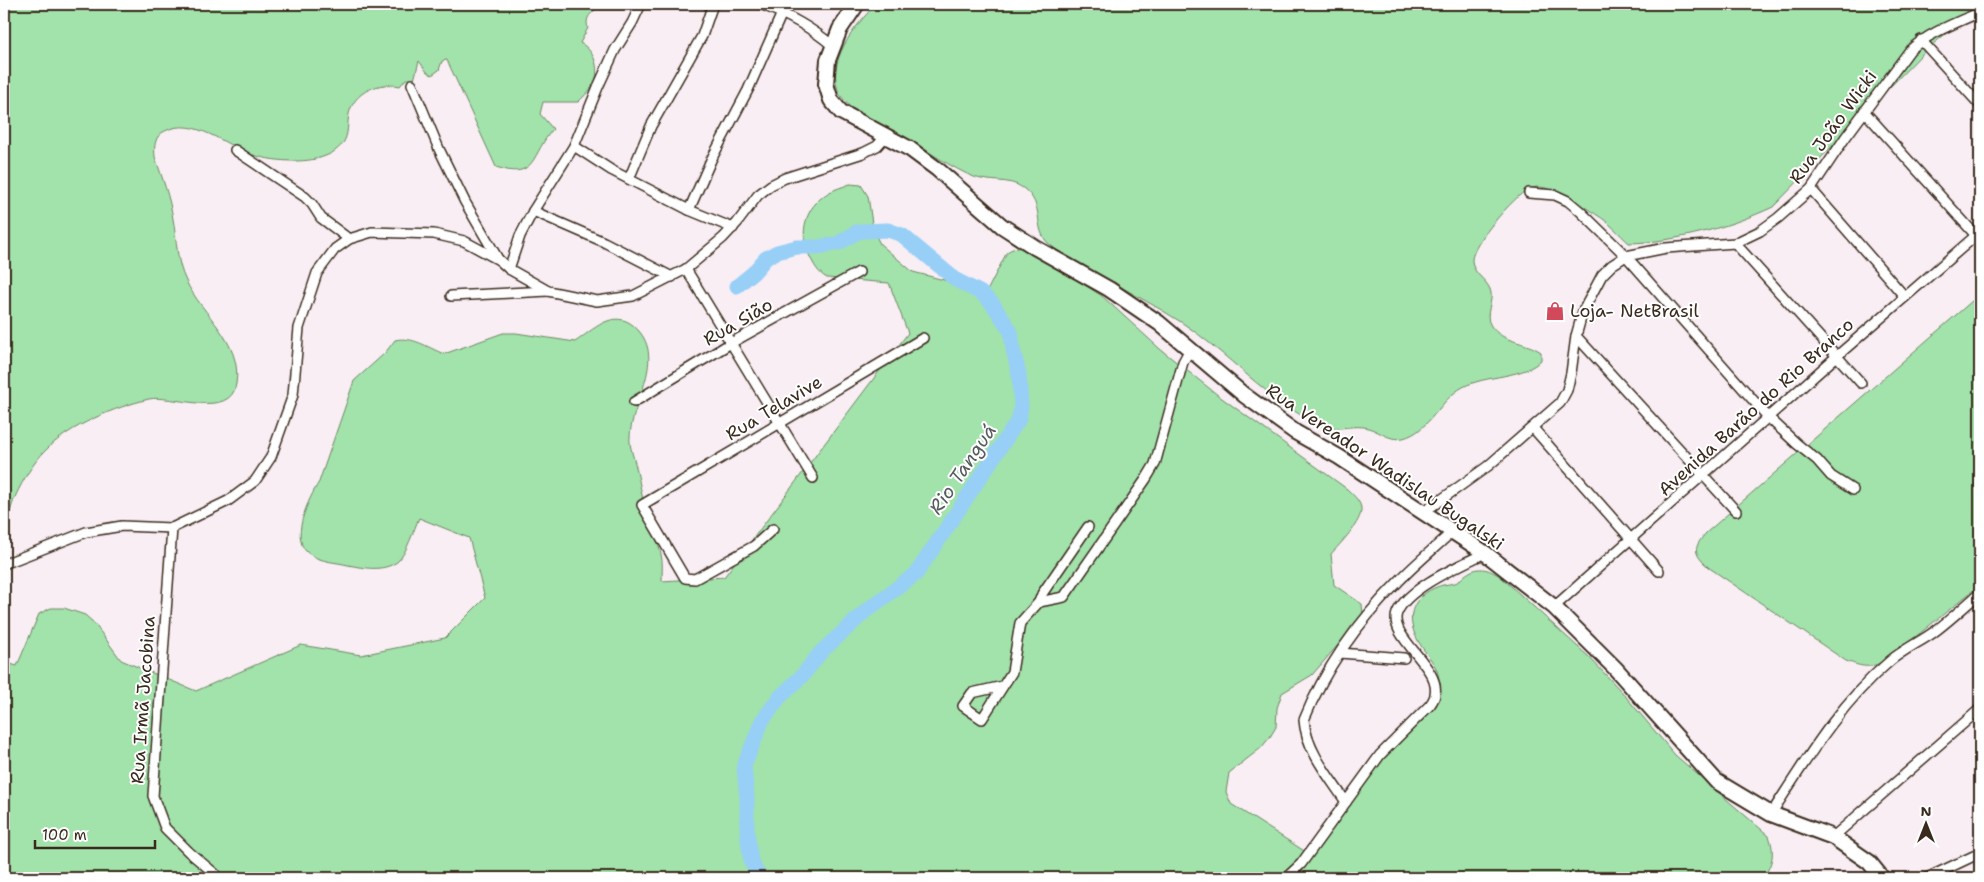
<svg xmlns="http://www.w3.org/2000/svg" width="1984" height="882" font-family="'Shantell Sans',sans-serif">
	<rect width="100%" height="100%" fill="#f8eef3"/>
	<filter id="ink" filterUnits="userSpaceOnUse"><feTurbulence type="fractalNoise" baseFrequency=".02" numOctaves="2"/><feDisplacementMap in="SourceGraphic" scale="10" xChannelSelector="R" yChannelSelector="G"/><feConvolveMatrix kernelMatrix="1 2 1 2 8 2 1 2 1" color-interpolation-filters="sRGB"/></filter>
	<g filter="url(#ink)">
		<g fill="#a2e2ab" stroke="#6e8664">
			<path d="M4,4H602C594,12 584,15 588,28L580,43C595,50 602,72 592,87C588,93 583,97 578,102H543L540,114L553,129C531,154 537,181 496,167L447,60L442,61L439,70L432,75L427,72L419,61L414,80L406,79L400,86C380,81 354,91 349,114C347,123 349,135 343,143C332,158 311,161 294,161C281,161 265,159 253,155C225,146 194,116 165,131C154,136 154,147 155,157C162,177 170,198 173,219C177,240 176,261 186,281C202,315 243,342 236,384C231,420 171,394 149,399C115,407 69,426 45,451C33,463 23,480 16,495C10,508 8,522 4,535Z"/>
			<path d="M876,4H1980V6L1927,49L1773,207C1730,227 1676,242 1629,243C1619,234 1609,222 1597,215C1585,207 1553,187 1539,187C1535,187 1531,188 1528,189C1514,197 1472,244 1472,260C1472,273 1485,278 1490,289C1495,301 1483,314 1491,326C1503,343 1525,341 1541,352V360C1525,378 1485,375 1463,387C1440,399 1429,432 1403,438C1389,442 1378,429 1364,427C1348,425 1334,432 1319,425C1266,399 1229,354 1181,322C1156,306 1128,291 1101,276C1083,266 1064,257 1048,243C1032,227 1046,205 1023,188C1009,178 990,183 974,177C950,167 928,151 905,137C887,127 868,118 850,107C847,103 843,99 840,95C824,62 855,26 876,4Z"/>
			<path d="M850,184L861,185L868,196L873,230L880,244L913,272L987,291L1007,252C1017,245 1025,248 1035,253L1102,296L1160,349L1219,396L1347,489C1352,494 1360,500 1361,508C1363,521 1339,545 1331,554L1334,585L1362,604L1363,616L1312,675L1282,693L1277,708L1276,727L1270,737L1261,748L1229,773L1226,792L1231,804L1309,854C1325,832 1340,810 1356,789C1363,778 1370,767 1378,758C1395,738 1421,730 1433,705C1453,665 1419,658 1412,625C1408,604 1424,590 1443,585C1447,584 1451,584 1455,583C1458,582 1461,579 1464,576C1477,565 1488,568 1501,577L1589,657L1621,691L1675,755L1769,836C1775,853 1773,863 1763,878H4V662L17,666L39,614L51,608H64L85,615L94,623L121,660L196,691L301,645L361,655L445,638L485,598L469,538L419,518C414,529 406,555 397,562C382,572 364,568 348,565C336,562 322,562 311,555C287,542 309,498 319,482L354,381L385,353L395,340C412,336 427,347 444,354L503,333H516L575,342C593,330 613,308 634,326C669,357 631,402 630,437C629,446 634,458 636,467C640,483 642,499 647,515C651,528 658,540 661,554C663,562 662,572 662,581L724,577L908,333L889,283L827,278C818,273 814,265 810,257C798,233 805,207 828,193C834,189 843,187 850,184Z"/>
			<path d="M1980,294V585L1889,658C1871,669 1865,668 1846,661L1708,567C1693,553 1693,548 1706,533Z"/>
		</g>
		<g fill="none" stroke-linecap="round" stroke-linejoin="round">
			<polyline stroke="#98cff7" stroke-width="15" points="737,286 753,273 766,258 777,252 797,247 818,247 839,243 857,232 863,231 888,230 902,235 956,280 981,293 992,303 1004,321 1011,332 1013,349 1019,374 1021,407 1019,419 916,574 867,610 821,652 802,676 780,697 762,721 744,766 747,798 747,831 751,862 760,878"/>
			<g stroke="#3b2a1e" stroke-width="12">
				<g id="street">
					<path d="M760,4C786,14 812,28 833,46"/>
					<polyline points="1921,40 1980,105"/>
					<polyline points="412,84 439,149 465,202 498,259"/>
					<polyline points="1864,111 1980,240"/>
					<polyline points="574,146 611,170 689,210 733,228"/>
					<polyline points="235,150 305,197 312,204 321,218 349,239"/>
					<polyline points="629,179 651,126 702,36 713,4"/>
					<polyline points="1811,189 1905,297"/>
					<polyline points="1529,193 1555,195 1568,201 1580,211 1626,256 1768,417 1797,444 1817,460 1831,476 1853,490"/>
					<polyline points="689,210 711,160 748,90 782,13"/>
					<polyline points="533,211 604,242 672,277"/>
					<polyline points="1735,243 1861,383"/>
					<polyline points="509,269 520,236 533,211 574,146 598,87 615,50 632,23 641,4"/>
					<polyline points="686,269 813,478"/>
					<polyline points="451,296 548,291"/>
					<polyline points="1576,336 1736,511"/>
					<polyline points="634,402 731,343 859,272"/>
					<polyline points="1533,428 1659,571"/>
					<path d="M1424,512L1488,466L1560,403L1567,390L1571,373L1576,336L1583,311L1602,275L1612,265L1626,256L1666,248L1735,243L1760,231L1778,218L1811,189L1845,138L1910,50C1930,32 1956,23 1980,12"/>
					<polyline points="172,528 153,796 165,828 189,852 220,878"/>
					<polyline points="773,529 754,546 695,579 685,578 642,505 923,338"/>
					<polyline points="4,564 86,532 122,526 172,528 228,501 255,481 271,457 293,395 299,328 317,273 335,249 349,239 372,232 434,234 464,241 499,260 509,269 548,291 597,301 633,296 686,269 723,238 737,223 758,195 771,185 785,178 863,153 877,146 886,136"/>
					<polyline points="1039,602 1042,594 1088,527"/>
					<polyline points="1554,607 1837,356 1980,232"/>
					<polyline points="1340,653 1404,658"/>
					<polyline points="1003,686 972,693 963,706 982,719 1012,672 1020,623 1039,602 1064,597 1146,479 1155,464 1183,362 1190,349"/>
					<path d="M1346,802C1330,778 1306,750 1304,720C1325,668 1359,621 1399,581C1416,563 1435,548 1453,531"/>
					<path d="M1771,814C1806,760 1840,703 1890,661C1903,650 1920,642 1934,632C1950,620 1965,606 1980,593"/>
					<polyline points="1833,837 1980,709"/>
					<path d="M1286,878L1301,864L1380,755L1430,705C1432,702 1435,698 1435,694C1441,667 1388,637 1397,613C1407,588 1461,565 1485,553"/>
					<polyline points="1927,878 1980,853"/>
				</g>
			</g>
			<g stroke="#3b2a1e" stroke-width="18">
				<polyline id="secondary" points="857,4 840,29 828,60 826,84 831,100 841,112 910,149 937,169 1002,226 1036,248 1109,289 1159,323 1244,395 1295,432 1339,457 1485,553 1554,607 1615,668 1716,781 1771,814 1833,837 1869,862 1882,878"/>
			</g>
			<use href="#street" stroke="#fff" stroke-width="9"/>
			<use href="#secondary" stroke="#fff" stroke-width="14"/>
		</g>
	</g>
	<defs>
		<g id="shop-bare" transform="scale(1.5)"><path d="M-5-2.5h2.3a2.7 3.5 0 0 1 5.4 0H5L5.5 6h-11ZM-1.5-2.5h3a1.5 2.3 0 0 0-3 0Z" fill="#d1495b" stroke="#fff" stroke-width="2.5" paint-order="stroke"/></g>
	</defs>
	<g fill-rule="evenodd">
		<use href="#shop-bare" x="1555" y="311"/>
	</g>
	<g text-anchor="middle" stroke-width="4" stroke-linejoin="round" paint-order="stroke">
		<g font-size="18" fill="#3b2a1e" stroke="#fff">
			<text transform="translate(1833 127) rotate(-54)" y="6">Rua João Wicki</text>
			<text transform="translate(738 322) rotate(-30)" y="6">Rua Sião</text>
			<text transform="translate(1756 407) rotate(-42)" y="6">Avenida Barão do Rio Branco</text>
			<text transform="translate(774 408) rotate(-31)" y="6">Rua Telavive</text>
			<text transform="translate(1385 467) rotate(34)" y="6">Rua Vereador Wadislau Bugalski</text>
			<text transform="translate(143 700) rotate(-86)" y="6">Rua Irmã Jacobina</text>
		</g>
		<g font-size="18" fill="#3b2a1e" stroke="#fff" text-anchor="start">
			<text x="1570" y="317">Loja- NetBrasil</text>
		</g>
		<g font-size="19" font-style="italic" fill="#575c5f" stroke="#fff">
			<text transform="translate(962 469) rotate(-56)" y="7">Rio Tanguá</text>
		</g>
	</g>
	<rect width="1984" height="882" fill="none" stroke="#fff" stroke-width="20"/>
	<rect x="10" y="10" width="1964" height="862" fill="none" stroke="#3b2a1e" stroke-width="2" filter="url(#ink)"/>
	<g transform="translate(1926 824)" stroke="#ffffff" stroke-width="4" paint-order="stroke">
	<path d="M0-4L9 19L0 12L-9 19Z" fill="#3b2a1e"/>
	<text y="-8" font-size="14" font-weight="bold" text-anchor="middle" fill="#3b2a1e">N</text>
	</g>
	<path d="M35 840v8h120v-8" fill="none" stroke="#3b2a1e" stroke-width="2.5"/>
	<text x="42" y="840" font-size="15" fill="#3b2a1e" stroke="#ffffff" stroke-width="4" paint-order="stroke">100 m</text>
</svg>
